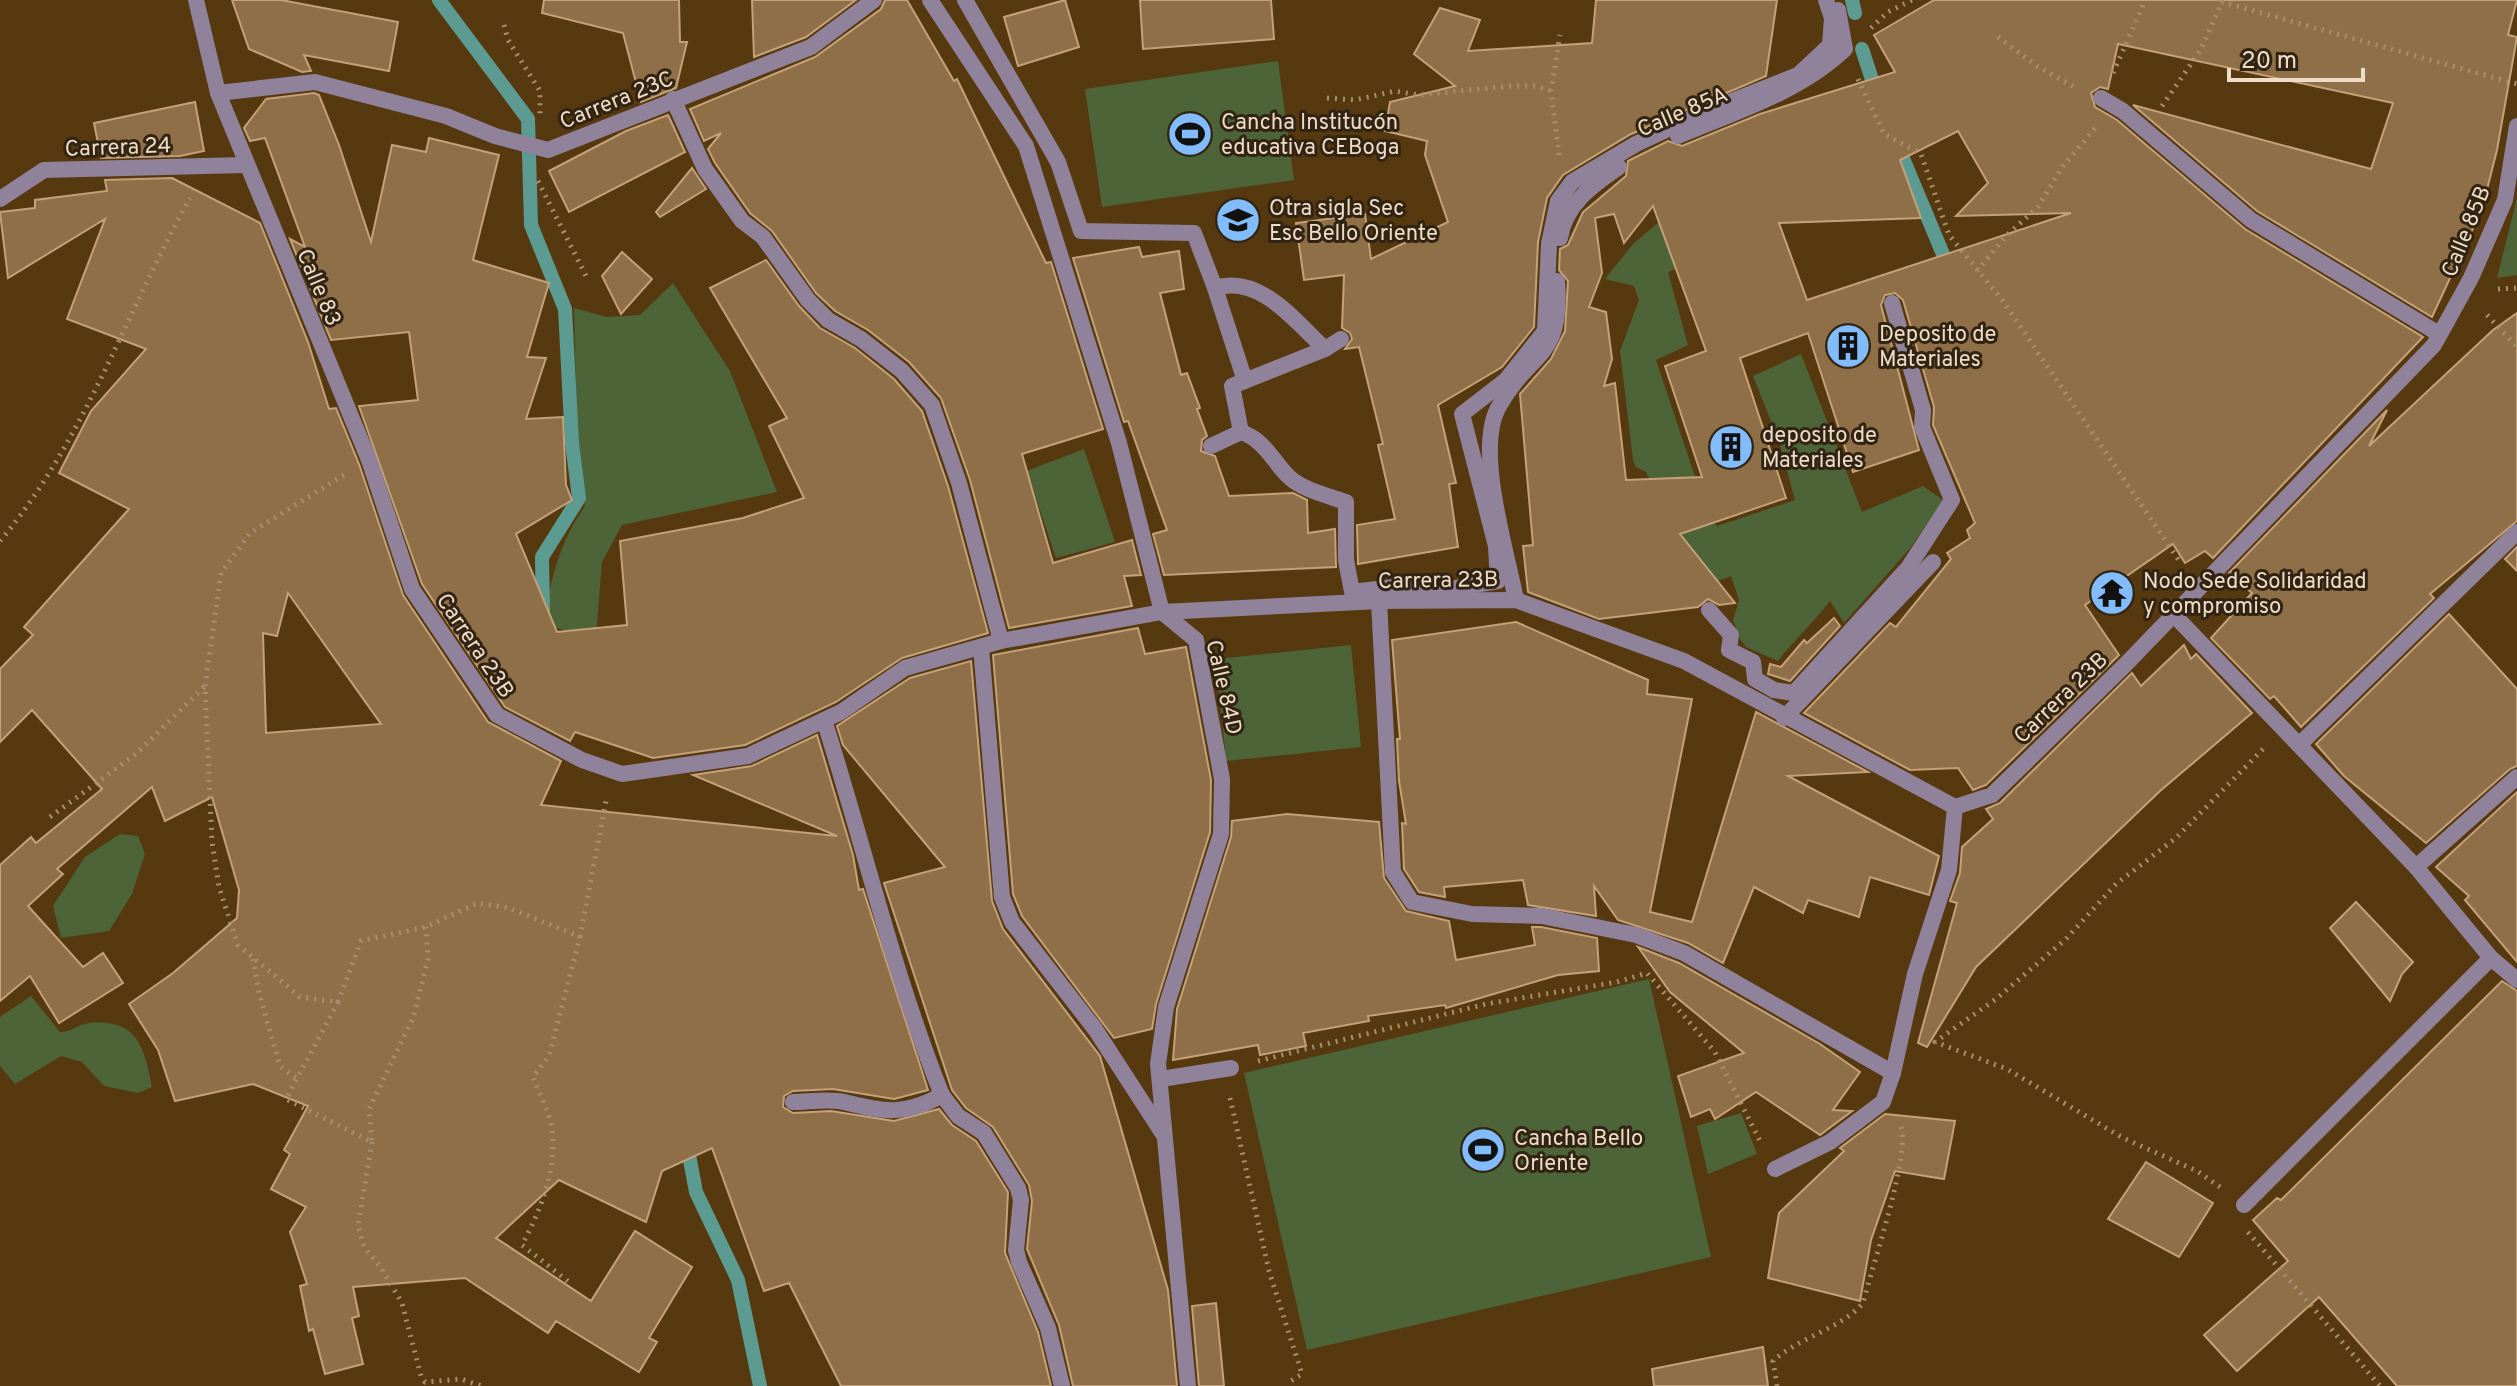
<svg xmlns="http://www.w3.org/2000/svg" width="2517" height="1386" font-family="Overpass,sans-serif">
	<rect width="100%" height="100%" fill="#57390f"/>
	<g fill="#4c6437">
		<polygon points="1278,61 1294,180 1102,207 1085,89"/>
		<polygon points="2517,198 2517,275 2497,278"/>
		<path d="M1660,221L1707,256L1668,272L1688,345L1656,360L1708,515L1717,526L1795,500L1779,441L1753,376L1801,354L1862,512L1923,486L1943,500L1911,547L1844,623L1830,601C1813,623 1794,640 1778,661L1746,647L1740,639L1733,620L1739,600L1731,576L1704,586L1646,472L1636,467L1633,460L1620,351L1639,300L1634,286L1605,279L1633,244Z"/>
		<path d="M673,283L730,371L777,492L622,525L602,562L596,636L578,635L543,623C551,580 559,542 585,506L577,431L574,308L607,317L640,315Z"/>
		<polygon points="1084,449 1115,542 1056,558 1027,471"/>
		<polygon points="1351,645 1361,747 1226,761 1216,659"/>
		<polygon points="120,834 138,836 145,854 132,894 109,931 61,938 53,906 85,857"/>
		<polygon points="1649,979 1711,1257 1307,1350 1244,1073"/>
		<path d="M31,996L60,1032C72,1032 78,1024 90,1023C138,1019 144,1047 152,1087L138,1093L104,1086L82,1062L61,1056L15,1084L0,1066V1017Z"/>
		<polygon points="1741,1113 1757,1154 1708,1174 1697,1126"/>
	</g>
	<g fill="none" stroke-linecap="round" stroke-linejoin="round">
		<g stroke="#5c9b92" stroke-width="14">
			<polyline points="439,0 528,119 531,225 565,309 572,443 579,498 542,557 543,613"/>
			<polyline points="1852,0 1855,13"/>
			<polyline points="1862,49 1877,95"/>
			<polyline points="1897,144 1945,259 1954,270"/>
			<polyline points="686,1139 696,1192 738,1280 760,1386"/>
		</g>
	</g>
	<g fill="#8f6f47" stroke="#c4a178" stroke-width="2" fill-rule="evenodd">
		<polygon points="232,0 281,0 398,22 389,71 304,55 311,71 302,72 249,49"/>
		<polygon points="544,0 679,0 680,42 687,42 676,88 641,102 623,33 542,13"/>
		<polygon points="752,0 856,0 806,37 754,57"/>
		<polygon points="885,0 907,0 954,81 957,79 1046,263 1051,262 1103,429 1022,454 1053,563 1132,540 1141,575 1124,576 1132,606 1009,628 970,480 941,398 909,362 868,330 835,311 816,293 772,231 750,213 715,163 708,149 721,133 704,141 690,109 815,57 881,9"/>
		<polygon points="1065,0 1079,47 1018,66 1004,17"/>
		<polygon points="1140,0 1271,0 1274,39 1143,49"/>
		<polygon points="1596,0 1777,0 1766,76 1631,134 1563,175 1547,198 1538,242 1534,327 1502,367 1438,405 1456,483 1449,484 1458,547 1358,564 1357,525 1395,519 1378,445 1383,444 1359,347 1345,349 1352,339 1350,333 1342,328 1344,275 1304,280 1296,223 1365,214 1371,259 1448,222 1425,155 1427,141 1385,131 1390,102 1455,86 1414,54 1440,8 1480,20 1468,51 1592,43"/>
		<path d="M1934,0H2517L2508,35L2517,37L2497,150L2482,209L2432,317L2257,211L2133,105L2371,169L2393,103L2118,44L2108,89L2100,87L2091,93L2095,107L2117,120L2245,229L2423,337L2213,558L2205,551L2185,563L2173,544L2085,605L2119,655L1986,785L1973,790L1958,768L1910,770L1804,713L1890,623L1896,627L1951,559L1947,553L1970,538L1967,530L1975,523L1933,425L1934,407L1903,300L1895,293L1885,295L1881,305L1919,450L1853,472L1808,333L1740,358L1786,498L1680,534L1735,603L1719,605L1708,599L1698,607L1599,619L1528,592L1523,546L1533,545L1520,394L1551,359L1565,331L1568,281L1559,270L1560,249L1568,245L1583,212L1626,176L1628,161L1668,141L1682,146L1760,114L1895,72L1874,35ZM1958,131L1988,183L1956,216L2071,213L1807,300L1779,223L1921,218L1900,160ZM1653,206L1706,351L1665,366L1702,477L1626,480L1615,383L1604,386L1612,359L1606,312L1589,307L1602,273L1595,218L1614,214L1624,243Z"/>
		<polygon points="314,93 319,95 339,145 371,242 392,145 426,152 429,138 499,155 473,260 549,283 527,357 546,358 526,419 563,417 566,485 572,500 516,534 557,632 627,625 620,541 743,518 804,498 769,426 787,418 710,288 766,260 799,306 820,328 855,348 894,379 922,411 948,486 988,633 902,658 836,702 745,745 653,758 575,732 570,741 505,707 422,584 359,406 418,400 409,332 331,340 290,239 305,247 265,138 250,141 244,128 266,99"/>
		<polygon points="195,102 204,151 180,156 101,158 94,123"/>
		<polygon points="668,115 685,152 569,212 549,171 626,131"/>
		<polygon points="692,168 706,189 660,217 656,212"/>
		<path d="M172,178L260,223L308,342L329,409L336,408L359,464L403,595L488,722L561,761L541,805L837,836L693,775L752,766L817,735L853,855L859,890L863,889L928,1090L894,1099L833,1089L793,1091L784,1096L783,1107L793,1113L831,1111L894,1121L939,1109L952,1125L976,1141L1008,1192L1005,1253L1038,1332L1051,1386H841L789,1283L764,1291L712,1148L662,1171L646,1222L559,1180L496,1238L591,1301L635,1231L692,1267L649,1338L657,1342L639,1372L556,1321L548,1333L465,1278L353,1287L359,1316L352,1318L363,1364L325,1374L313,1329L309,1331L300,1286L307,1284L290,1232L306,1207L271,1189L290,1154L284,1150L308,1106L253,1084L175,1101L158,1050L129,1004L173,973L237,918L239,890L212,797L165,821L152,787L57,869L63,874L28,906L83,967L103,953L123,983L59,1023L30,976L0,1001V865L31,837L36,843L102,789L32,710L0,742V669L33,635L24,627L129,509L59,473L91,411L146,349L67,319L105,219L8,278L0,212L35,208V200L107,191L105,180ZM288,593L381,724L266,733L263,633L277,636Z"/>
		<polygon points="1139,247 1142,257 1179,251 1184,289 1160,293 1181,375 1187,373 1200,408 1197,409 1207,436 1202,440 1201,451 1215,456 1229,496 1293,493 1307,500 1308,533 1335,529 1336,567 1164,575 1153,534 1167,530 1128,421 1124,422 1073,258"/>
		<polygon points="622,252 652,279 621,314 602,276"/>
		<polygon points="2517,313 2517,521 2430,594 2434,598 2301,727 2274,696 2270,699 2211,638 2252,593 2229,573 2387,410 2369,446 2493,330"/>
		<polygon points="2517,547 2517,571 2505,559"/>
		<polygon points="2449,614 2517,689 2517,766 2510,769 2426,843 2344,776 2316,744"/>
		<polygon points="1834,618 1840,626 1790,681 1768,674 1770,664 1781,667 1804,640 1807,643"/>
		<polygon points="1516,622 1648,680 1647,694 1692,699 1650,912 1692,922 1756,712 1868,772 1788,776 1939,856 1929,895 1870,877 1859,917 1808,900 1803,913 1754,887 1723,963 1688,943 1618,920 1594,886 1596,916 1528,905 1523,880 1444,887 1445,897 1419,892 1404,869 1402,823 1406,824 1399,781 1397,739 1400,739 1392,640"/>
		<polygon points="1138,628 1145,654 1186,647 1211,780 1210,832 1156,1004 1152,1029 1114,1038 1022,916 1013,894 993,655"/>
		<polygon points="2184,645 2191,659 2196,654 2252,713 2160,791 1976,967 1927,1047 1918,1043 1957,903 1950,901 1960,873 1962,847 1993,819 1986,809 2000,803 2132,673 2141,686"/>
		<polygon points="971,661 992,901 1003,929 1100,1056 1168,1290 1177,1386 1073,1386 1059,1325 1027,1249 1032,1201 1029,1185 993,1127 966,1108 952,1090 884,883 945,867 843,745 837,726 910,678"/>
		<polygon points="2517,792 2517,962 2465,900 2469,896 2436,867"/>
		<polygon points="1287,814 1379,822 1384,878 1406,911 1449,921 1456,960 1535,945 1532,927 1541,927 1597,938 1599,971 1558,975 1446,1008 1445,1005 1368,1016 1369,1021 1303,1033 1306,1046 1260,1055 1258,1045 1173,1060 1177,1009 1231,837 1232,821"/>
		<polygon points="2356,902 2413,962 2402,974 2390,1001 2330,928"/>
		<polygon points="1638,947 1679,963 1820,1044 1860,1072 1833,1110 1852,1111 1820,1135 1756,1092 1715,1119 1710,1109 1691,1117 1678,1076 1744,1053 1670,992"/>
		<polygon points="2502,981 2517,991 2517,1386 2397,1386 2319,1297 2237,1371 2204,1335 2288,1261 2253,1220 2277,1198 2281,1200"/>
		<polygon points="1885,1114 1955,1121 1944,1179 1895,1171 1871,1240 1860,1301 1768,1278 1779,1213 1844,1151 1840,1148"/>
		<polygon points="2146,1162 2213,1203 2179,1257 2108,1219"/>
		<polygon points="1216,1303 1224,1386 1199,1386 1192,1306"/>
		<polygon points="1763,1347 1768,1386 1654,1386 1652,1369"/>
	</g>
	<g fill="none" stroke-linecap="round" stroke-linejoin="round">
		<g stroke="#a68e6f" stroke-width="5" stroke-dasharray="2 6" stroke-linecap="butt">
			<polyline points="504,25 508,40 540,91 540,116"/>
			<polyline points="1871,28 1888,12 1912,0"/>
			<polyline points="1998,37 2037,66 2074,87"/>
			<polyline points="2113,73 2144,3"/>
			<polyline points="1858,79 1884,134 1921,154 1949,235 2003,301 2180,562"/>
			<polyline points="1327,98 1355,100 1395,91 1418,95 1511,86 1536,86 1551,91"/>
			<polyline points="2162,106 2200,51 2222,2 2517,84"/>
			<polyline points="1559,155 1551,91 1560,35"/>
			<polyline points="538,181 586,276"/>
			<polyline points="1977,271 2006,236 2038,207 2063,166 2096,127"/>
			<polyline points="2498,289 2517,288"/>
			<polyline points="2487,315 2517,347"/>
			<path d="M344,475L250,533L221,573L205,686L212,842L219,887L238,945L300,997L338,1002L361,941L426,927L477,903L509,908L580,937L549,1056L533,1077C539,1093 550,1113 552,1130C557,1171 540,1211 522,1245L569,1282"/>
			<path d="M0,541C85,440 126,312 190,198"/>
			<polyline points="50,817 136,754 204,687"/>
			<polyline points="580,937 606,801"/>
			<polyline points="253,959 259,993 280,1066 296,1078"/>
			<polyline points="338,1002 286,1099 372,1142 369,1109 413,1018 428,959 426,927"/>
			<polyline points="1258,1061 1486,1004 1617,982 1647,973 1715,1052 1761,1143"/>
			<polyline points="1230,1098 1269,1271 1302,1374 1291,1381 1291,1386"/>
			<polyline points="372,1142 358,1226 364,1247 380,1266 402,1303 421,1376 425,1382 461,1379 482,1386"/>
			<polyline points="2220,1187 2197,1171 2123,1138 2007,1069 1935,1042 1996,999 2066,939 2116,884 2176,838 2263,749"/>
			<polyline points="2248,1232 2380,1386"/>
			<path d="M1777,1386L1773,1361C1799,1337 1841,1329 1863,1303C1871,1270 1913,1148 1900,1125"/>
		</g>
		<g stroke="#90829a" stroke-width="16">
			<polyline points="196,0 218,93 369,460 412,589 497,715 582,760 622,774 748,756 841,712 905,668 1001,641 1162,612 1379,601 1516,600 1684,661 1955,807 1992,795 2125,665 2434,345 2471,278 2505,200 2517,126"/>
			<polyline points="930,0 1026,146 1119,443 1162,612 1196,640 1222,779 1221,834 1166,1007 1158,1064 1188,1386"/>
			<polyline points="965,0 1058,162 1081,231 1194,233 1215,288"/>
			<polyline points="218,93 315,82 446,116 495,136 548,150 811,47 874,0"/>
			<polyline points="2101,98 2123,111 2251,220 2439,334"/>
			<polyline points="673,99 705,169 742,221 763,237 808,300 828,320 861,339 902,371 932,405 959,483 1001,641"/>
			<path d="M1678,136C1735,112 1800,92 1845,49L1838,10"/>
			<polyline points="0,199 44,170 245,165"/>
			<path d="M1560,238C1565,204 1593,185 1619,167"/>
			<path d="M1245,381L1215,288C1260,274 1295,321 1325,349"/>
			<path d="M1241,432C1264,440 1271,458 1287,475C1301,490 1327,495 1346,502V560L1352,592L1394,587L1444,590L1498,581L1496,546L1462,414L1506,380L1545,331L1549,244L1558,201L1572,182L1636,144L1702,113L1798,75L1830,45L1832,18L1826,0"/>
			<polyline points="1211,446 1241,432 1232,386 1325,349 1341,339"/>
			<path d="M1516,600C1507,552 1475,451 1498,408C1530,349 1563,362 1557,281"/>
			<polyline points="1379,601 1393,872 1412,902 1472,914 1542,916 1636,935 1684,953 1893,1073"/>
			<polyline points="1709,610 1731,635 1729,650 1753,662 1755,679 1774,690 1794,693 1908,568 1952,500 1922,427 1923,410 1892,303"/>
			<polyline points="2174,615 2416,867 2491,958 2517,980"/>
			<polyline points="981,647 1002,897 1012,922 1095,1029 1163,1134"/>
			<polyline points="1784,718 1933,562"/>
			<polyline points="2299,745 2517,532"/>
			<polyline points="2416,867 2517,777"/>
			<polyline points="1161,1079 1231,1068"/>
			<polyline points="942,1095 958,1116 984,1133 1018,1188 1021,1200 1016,1250 1019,1262 1048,1328 1062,1386"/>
			<path d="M793,1102C808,1102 829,1098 844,1102C884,1112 905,1116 942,1095C893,973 864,845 824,720"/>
			<polyline points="1775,1169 1830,1142 1883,1102 1893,1073 1915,974 1949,870 1955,807"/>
			<polyline points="2244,1205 2491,958"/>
		</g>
	</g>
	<defs>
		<g id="stadium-disc" transform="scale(2.3)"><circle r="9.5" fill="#83bcfb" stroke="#322413"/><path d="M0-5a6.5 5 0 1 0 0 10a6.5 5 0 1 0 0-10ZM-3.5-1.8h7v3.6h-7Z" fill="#111"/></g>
		<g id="school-disc" transform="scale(2.3)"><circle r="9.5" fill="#83bcfb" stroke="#322413"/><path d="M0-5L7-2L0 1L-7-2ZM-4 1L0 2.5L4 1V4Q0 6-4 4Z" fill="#111"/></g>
		<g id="building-disc" transform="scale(2.3)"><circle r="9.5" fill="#83bcfb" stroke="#322413"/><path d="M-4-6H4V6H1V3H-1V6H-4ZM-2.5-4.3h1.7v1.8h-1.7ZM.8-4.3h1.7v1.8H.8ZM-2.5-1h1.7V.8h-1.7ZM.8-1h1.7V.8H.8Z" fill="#111"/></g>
		<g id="temple-disc" transform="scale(2.3)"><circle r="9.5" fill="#83bcfb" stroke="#322413"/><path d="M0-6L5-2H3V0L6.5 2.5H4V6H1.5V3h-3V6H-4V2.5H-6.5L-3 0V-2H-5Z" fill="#111"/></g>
	</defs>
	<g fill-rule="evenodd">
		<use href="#stadium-disc" x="1190" y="134"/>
		<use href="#school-disc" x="1238" y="220"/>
		<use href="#building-disc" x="1848" y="346"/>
		<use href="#building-disc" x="1731" y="447"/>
		<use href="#temple-disc" x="2112" y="593"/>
		<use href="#stadium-disc" x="1483" y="1150"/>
	</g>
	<g text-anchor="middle" stroke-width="6" stroke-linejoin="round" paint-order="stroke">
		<g font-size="22" fill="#eedcc6" stroke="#322413">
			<text transform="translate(616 99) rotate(-22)" y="8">Carrera 23C</text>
			<text transform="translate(1682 111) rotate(-23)" y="8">Calle 85A</text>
			<text transform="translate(118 146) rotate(-2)" y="8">Carrera 24</text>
			<text transform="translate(2465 231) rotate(-68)" y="8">Calle 85B</text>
			<text transform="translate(320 287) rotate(67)" y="8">Calle 83</text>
			<text transform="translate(1438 579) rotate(-1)" y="8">Carrera 23B</text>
			<text transform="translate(476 645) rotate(56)" y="8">Carrera 23B</text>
			<text transform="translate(1225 687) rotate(77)" y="8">Calle 84D</text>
			<text transform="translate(2060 697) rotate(-44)" y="8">Carrera 23B</text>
		</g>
		<g font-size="22" fill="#eedcc6" stroke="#322413" text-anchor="start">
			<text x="1221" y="129">Cancha Institucón<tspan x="1221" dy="25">educativa CEBoga</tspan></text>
			<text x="1269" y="215">Otra sigla Sec<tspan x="1269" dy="25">Esc Bello Oriente</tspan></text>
			<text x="1879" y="341">Deposito de<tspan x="1879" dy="25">Materiales</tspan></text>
			<text x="1762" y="442">deposito de<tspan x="1762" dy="25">Materiales</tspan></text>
			<text x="2143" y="588">Nodo Sede Solidaridad<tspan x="2143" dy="25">y compromiso</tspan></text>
			<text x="1514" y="1145">Cancha Bello<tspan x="1514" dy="25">Oriente</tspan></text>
		</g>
	</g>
	<path d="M2229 68v12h134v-12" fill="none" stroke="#eedcc6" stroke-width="4"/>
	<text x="2241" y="68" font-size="24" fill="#eedcc6" stroke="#322413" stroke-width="6" paint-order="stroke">20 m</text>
</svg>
